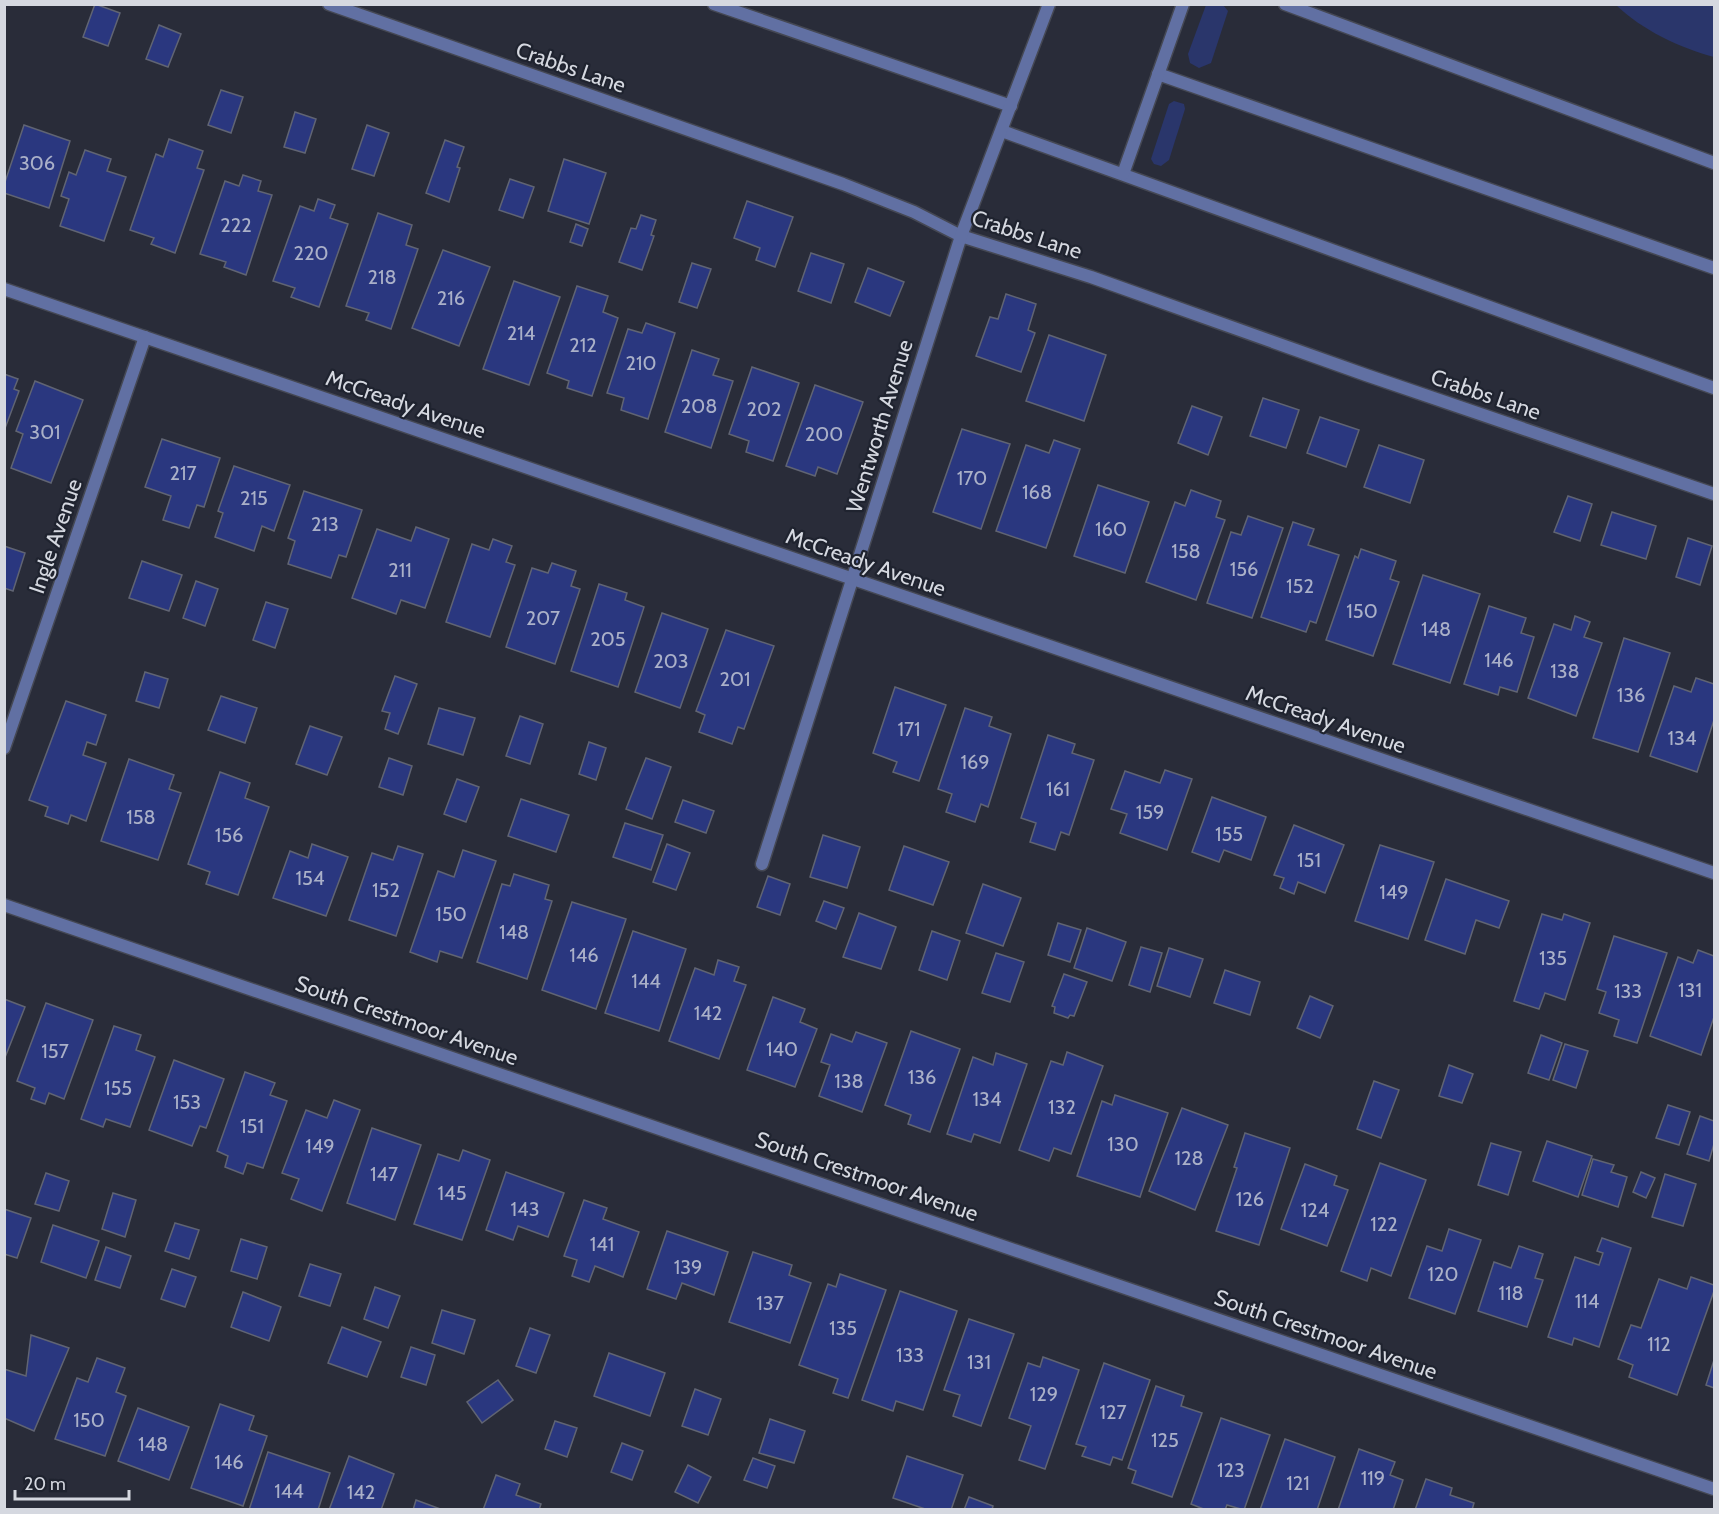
<svg xmlns="http://www.w3.org/2000/svg" width="1719" height="1514" font-family="Cabin,sans-serif">
	<rect width="100%" height="100%" fill="#292c39"/>
	<g fill="#2a366b">
		<polygon points="1206,5 1223,5 1228,11 1211,63 1199,68 1190,63 1188,54"/>
		<path d="M1616,5H1714V57C1680,48 1642,30 1616,5Z"/>
		<polygon points="1174,101 1184,104 1185,109 1169,160 1161,166 1154,164 1151,159 1169,104"/>
	</g>
	<g fill="#2a377f" stroke="#606473" stroke-width="1.5">
		<polygon points="95,4 120,13 108,46 83,37"/>
		<polygon points="159,25 181,34 168,67 146,59"/>
		<polygon points="221,90 243,97 231,133 208,125"/>
		<polygon points="295,112 316,119 305,153 284,147"/>
		<polygon points="24,125 70,141 49,208 4,193 4,185"/>
		<polygon points="367,125 389,133 374,176 352,169"/>
		<polygon points="169,139 203,151 197,168 204,170 175,253 151,244 154,238 130,230 156,154 163,157"/>
		<polygon points="445,140 464,147 457,167 460,168 449,202 426,193"/>
		<polygon points="85,150 111,159 107,171 126,177 104,241 60,226 69,199 61,196 69,172 76,175"/>
		<polygon points="564,159 606,173 589,224 548,211"/>
		<polygon points="243,175 261,181 258,191 272,195 246,275 224,267 226,262 200,254 225,181 239,186"/>
		<polygon points="510,179 534,187 523,218 499,210"/>
		<polygon points="318,199 335,205 330,218 348,224 319,307 291,297 295,288 273,281 300,206 314,211"/>
		<polygon points="747,201 793,217 775,267 756,260 760,248 734,238"/>
		<polygon points="378,213 412,225 406,245 418,249 391,329 366,320 369,313 346,306"/>
		<polygon points="641,215 656,220 651,235 654,236 642,270 619,262 631,228 636,229"/>
		<polygon points="576,224 588,229 582,246 570,242"/>
		<polygon points="443,250 490,267 459,346 412,328"/>
		<polygon points="811,253 844,264 831,303 798,291"/>
		<polygon points="692,263 711,269 697,308 679,302"/>
		<polygon points="868,268 904,282 890,316 855,302"/>
		<polygon points="514,281 560,297 529,385 483,369"/>
		<polygon points="577,286 608,296 603,312 618,318 592,396 567,388 569,381 547,373"/>
		<polygon points="1006,294 1036,304 1028,330 1035,333 1021,372 976,356 990,317 998,319"/>
		<polygon points="646,323 675,333 648,419 621,410 624,398 607,393 628,329 642,333"/>
		<polygon points="1049,335 1106,355 1084,421 1026,401"/>
		<polygon points="692,350 719,359 713,375 733,381 711,448 665,432"/>
		<polygon points="752,367 799,383 773,461 746,452 749,441 729,434"/>
		<polygon points="4,374 18,379 14,389 19,391 4,431"/>
		<polygon points="35,381 83,400 51,483 11,468 23,434 16,431"/>
		<polygon points="815,385 863,402 837,474 818,467 815,476 786,466"/>
		<polygon points="1263,398 1299,410 1286,448 1250,436"/>
		<polygon points="1192,406 1222,417 1208,455 1178,443"/>
		<polygon points="1320,417 1359,430 1346,467 1307,453"/>
		<polygon points="962,429 1010,444 981,529 933,512"/>
		<polygon points="162,439 220,458 204,507 197,505 189,528 163,520 171,496 145,487"/>
		<polygon points="1054,440 1080,449 1046,548 996,531 1026,445 1049,453"/>
		<polygon points="1379,445 1424,460 1410,503 1364,487"/>
		<polygon points="234,466 290,485 274,531 262,526 254,551 215,537 223,513 218,511"/>
		<polygon points="1098,485 1149,502 1125,573 1074,556"/>
		<polygon points="1191,490 1221,501 1216,517 1225,520 1196,600 1146,582 1175,502 1185,506"/>
		<polygon points="304,491 362,510 346,557 339,555 331,578 288,564 295,541 288,538"/>
		<polygon points="1568,496 1592,504 1580,541 1554,532"/>
		<polygon points="1612,512 1656,526 1646,559 1601,545"/>
		<polygon points="1248,516 1283,528 1252,618 1207,603 1231,532 1241,535"/>
		<polygon points="1293,522 1314,529 1308,545 1339,555 1316,623 1310,621 1306,632 1261,617"/>
		<polygon points="416,527 449,539 425,608 401,600 396,614 352,598 377,529 411,541"/>
		<polygon points="1688,538 1712,546 1700,585 1676,577"/>
		<polygon points="493,539 512,546 506,562 515,565 490,637 446,622 472,544 489,550"/>
		<polygon points="4,546 25,553 13,591 4,588"/>
		<polygon points="1361,549 1396,561 1390,579 1399,582 1373,656 1326,640 1355,556 1358,558"/>
		<polygon points="142,561 182,575 169,611 129,598"/>
		<polygon points="552,563 576,571 571,586 580,589 555,664 506,647 532,568 548,573"/>
		<polygon points="1423,575 1480,594 1450,683 1393,664"/>
		<polygon points="196,581 218,589 205,626 183,618"/>
		<polygon points="599,584 627,593 625,600 644,607 618,687 571,671"/>
		<polygon points="266,602 288,609 275,648 253,640"/>
		<polygon points="1489,606 1526,618 1521,633 1534,637 1517,692 1500,687 1498,695 1464,684"/>
		<polygon points="662,613 708,629 680,708 635,692"/>
		<polygon points="1575,616 1590,622 1584,637 1602,643 1576,716 1528,698 1554,624 1571,630"/>
		<polygon points="726,630 774,646 744,729 738,727 732,744 699,732 705,715 696,711"/>
		<polygon points="1624,638 1670,653 1638,752 1593,738"/>
		<polygon points="145,672 168,679 159,708 136,701"/>
		<polygon points="395,676 417,684 398,734 385,729 390,713 382,711"/>
		<polygon points="1696,678 1714,684 1714,720 1697,772 1650,756 1674,686 1691,692"/>
		<polygon points="895,687 946,705 919,781 893,772 897,762 873,753"/>
		<polygon points="221,696 257,708 245,743 208,730"/>
		<polygon points="66,701 106,715 96,745 87,742 83,755 106,763 86,821 71,815 68,824 45,816 48,807 29,800"/>
		<polygon points="439,708 475,718 463,755 428,744"/>
		<polygon points="965,708 992,717 989,726 1011,734 988,807 981,804 975,822 946,812 952,794 938,789"/>
		<polygon points="520,716 543,724 530,764 506,756"/>
		<polygon points="310,726 342,737 327,775 296,764"/>
		<polygon points="1048,735 1075,744 1072,753 1094,760 1069,835 1061,832 1055,850 1030,842 1036,823 1021,818"/>
		<polygon points="589,742 606,748 596,780 579,774"/>
		<polygon points="389,758 412,766 403,795 379,787"/>
		<polygon points="646,758 671,767 652,819 626,809"/>
		<polygon points="129,759 174,775 169,789 181,793 158,860 101,841"/>
		<polygon points="1165,770 1192,779 1167,850 1120,833 1127,814 1111,809 1125,771 1160,783"/>
		<polygon points="220,772 250,783 245,798 269,807 238,895 206,884 210,872 188,864"/>
		<polygon points="457,779 479,787 466,822 444,814"/>
		<polygon points="1212,797 1266,817 1251,860 1224,850 1219,862 1192,852"/>
		<polygon points="521,799 569,815 556,852 508,836"/>
		<polygon points="683,800 714,811 706,833 675,822"/>
		<polygon points="625,823 663,835 651,870 613,857"/>
		<polygon points="1294,825 1344,845 1325,893 1298,882 1294,894 1280,888 1284,878 1274,875"/>
		<polygon points="823,835 860,847 847,888 810,877"/>
		<polygon points="312,844 348,857 326,916 273,898 290,851 308,858"/>
		<polygon points="667,844 690,853 676,890 653,882"/>
		<polygon points="1380,845 1434,862 1408,939 1355,921"/>
		<polygon points="398,846 423,854 396,936 349,920 372,853 393,860"/>
		<polygon points="904,846 949,862 933,905 889,890"/>
		<polygon points="463,850 496,861 462,958 440,951 437,962 410,952 438,871 454,877"/>
		<polygon points="514,874 549,885 545,899 552,901 527,979 477,962 502,884 510,886"/>
		<polygon points="768,876 790,884 780,915 757,907"/>
		<polygon points="1446,879 1509,901 1499,928 1476,920 1465,954 1425,940"/>
		<polygon points="983,884 1021,898 1003,946 966,933"/>
		<polygon points="824,901 844,908 836,929 816,921"/>
		<polygon points="572,902 626,919 596,1009 542,990"/>
		<polygon points="859,913 896,927 881,969 843,957"/>
		<polygon points="1542,914 1562,920 1564,914 1590,923 1565,1000 1545,993 1539,1009 1514,1001"/>
		<polygon points="1058,923 1081,930 1070,962 1048,955"/>
		<polygon points="1087,928 1126,942 1112,981 1074,968"/>
		<polygon points="633,931 686,949 659,1031 605,1013"/>
		<polygon points="932,931 960,941 947,980 919,970"/>
		<polygon points="1614,936 1667,953 1637,1043 1614,1036 1619,1020 1599,1013 1606,992 1597,989"/>
		<polygon points="1141,947 1162,953 1150,992 1129,985"/>
		<polygon points="1169,948 1203,959 1190,997 1157,986"/>
		<polygon points="1698,950 1714,956 1714,1017 1701,1055 1650,1036 1678,957 1693,963"/>
		<polygon points="996,953 1024,962 1010,1002 982,993"/>
		<polygon points="718,960 739,967 734,981 746,985 719,1059 669,1041 695,968 714,975"/>
		<polygon points="1225,970 1260,982 1250,1015 1214,1003"/>
		<polygon points="1064,974 1087,982 1074,1016 1070,1015 1068,1018 1054,1013 1055,1007 1052,1006"/>
		<polygon points="1310,996 1333,1006 1320,1038 1297,1028"/>
		<polygon points="773,997 805,1009 800,1022 817,1029 795,1087 747,1070"/>
		<polygon points="4,999 25,1007 4,1060"/>
		<polygon points="46,1003 93,1020 64,1099 49,1093 45,1104 31,1099 35,1088 17,1081"/>
		<polygon points="114,1026 141,1035 136,1050 155,1057 130,1127 106,1119 103,1127 81,1119"/>
		<polygon points="911,1031 960,1049 930,1132 908,1124 911,1115 885,1105"/>
		<polygon points="856,1032 887,1043 862,1112 819,1096 830,1065 821,1062 831,1034 852,1042"/>
		<polygon points="1541,1035 1562,1043 1549,1080 1528,1073"/>
		<polygon points="1565,1044 1588,1051 1576,1088 1553,1080"/>
		<polygon points="1067,1052 1103,1066 1071,1154 1054,1148 1049,1161 1019,1150 1051,1061 1063,1065"/>
		<polygon points="996,1053 1027,1064 1000,1143 974,1134 971,1142 947,1134 973,1057 993,1065"/>
		<polygon points="174,1060 224,1079 206,1128 200,1126 192,1146 149,1130"/>
		<polygon points="1449,1065 1473,1074 1462,1103 1439,1096"/>
		<polygon points="245,1072 275,1083 270,1095 287,1101 263,1168 247,1163 243,1174 225,1167 228,1156 217,1151"/>
		<polygon points="1374,1081 1399,1090 1381,1138 1357,1129"/>
		<polygon points="1115,1095 1168,1113 1140,1197 1077,1176 1102,1101 1112,1105"/>
		<polygon points="334,1100 360,1110 322,1211 291,1199 299,1179 282,1173 306,1110 327,1118"/>
		<polygon points="1668,1105 1690,1112 1679,1145 1656,1138"/>
		<polygon points="1182,1108 1228,1125 1195,1210 1149,1191"/>
		<polygon points="1700,1116 1714,1121 1714,1144 1709,1161 1687,1154"/>
		<polygon points="372,1128 421,1145 395,1220 347,1203"/>
		<polygon points="1245,1133 1290,1148 1259,1245 1216,1231 1237,1168 1234,1167"/>
		<polygon points="1547,1141 1592,1156 1578,1197 1533,1181"/>
		<polygon points="1491,1143 1521,1152 1508,1195 1478,1185"/>
		<polygon points="463,1150 490,1160 462,1240 414,1224 438,1154 459,1161"/>
		<polygon points="1593,1159 1614,1165 1611,1172 1627,1177 1618,1207 1582,1195"/>
		<polygon points="1380,1163 1426,1180 1391,1276 1371,1268 1367,1281 1341,1271"/>
		<polygon points="1305,1164 1337,1176 1334,1185 1348,1190 1327,1246 1281,1229"/>
		<polygon points="506,1172 564,1193 548,1237 518,1226 513,1240 486,1230"/>
		<polygon points="1641,1172 1655,1178 1646,1198 1633,1192"/>
		<polygon points="46,1173 69,1181 59,1211 35,1204"/>
		<polygon points="1665,1174 1696,1184 1683,1226 1652,1217"/>
		<polygon points="113,1193 136,1200 125,1237 102,1229"/>
		<polygon points="584,1200 607,1208 603,1219 639,1232 623,1277 595,1266 589,1282 572,1276 577,1260 564,1256"/>
		<polygon points="4,1209 31,1218 17,1258 4,1254"/>
		<polygon points="175,1223 199,1230 189,1259 165,1251"/>
		<polygon points="53,1225 99,1241 86,1278 41,1262"/>
		<polygon points="1449,1229 1481,1240 1455,1314 1409,1298 1427,1246 1442,1251"/>
		<polygon points="667,1231 728,1252 714,1295 682,1283 676,1299 647,1289"/>
		<polygon points="1602,1238 1631,1248 1599,1347 1574,1338 1572,1345 1548,1337 1575,1257 1599,1265 1603,1253 1597,1251"/>
		<polygon points="241,1239 267,1247 257,1279 231,1271"/>
		<polygon points="1519,1246 1543,1254 1535,1278 1543,1280 1527,1327 1478,1311 1494,1262 1511,1268"/>
		<polygon points="106,1247 131,1256 120,1288 95,1280"/>
		<polygon points="753,1252 792,1265 789,1275 811,1283 790,1343 729,1322"/>
		<polygon points="310,1264 341,1274 330,1306 299,1296"/>
		<polygon points="172,1269 196,1277 185,1307 161,1299"/>
		<polygon points="840,1274 886,1290 848,1398 833,1393 838,1379 799,1365 828,1284 836,1287"/>
		<polygon points="1691,1277 1714,1285 1714,1291 1677,1395 1629,1377 1633,1365 1618,1359 1631,1325 1641,1328 1659,1279 1687,1289"/>
		<polygon points="375,1287 400,1296 388,1328 364,1319"/>
		<polygon points="900,1291 957,1311 923,1410 896,1401 893,1411 862,1400"/>
		<polygon points="243,1292 281,1307 269,1341 231,1327"/>
		<polygon points="442,1310 475,1320 464,1354 432,1343"/>
		<polygon points="969,1319 1014,1334 981,1426 953,1416 960,1395 944,1390"/>
		<polygon points="342,1327 381,1342 367,1377 328,1363"/>
		<polygon points="530,1328 550,1335 536,1373 516,1366"/>
		<polygon points="31,1335 69,1348 34,1431 4,1418 4,1369 26,1376"/>
		<polygon points="411,1347 435,1355 426,1385 401,1377"/>
		<polygon points="609,1353 665,1373 650,1416 594,1396"/>
		<polygon points="1043,1357 1079,1370 1045,1469 1019,1460 1031,1426 1009,1418 1028,1363 1040,1367"/>
		<polygon points="97,1358 125,1368 116,1392 126,1396 105,1456 55,1439 77,1378 88,1382"/>
		<polygon points="1714,1360 1714,1388 1706,1385"/>
		<polygon points="1104,1363 1150,1380 1122,1460 1113,1457 1110,1465 1082,1456 1086,1447 1076,1444"/>
		<polygon points="498,1380 513,1400 482,1423 467,1402"/>
		<polygon points="1156,1386 1184,1396 1181,1406 1202,1413 1172,1497 1132,1483 1136,1471 1128,1468"/>
		<polygon points="695,1389 721,1399 708,1435 682,1426"/>
		<polygon points="220,1404 254,1416 249,1430 267,1436 243,1506 191,1488"/>
		<polygon points="138,1408 189,1427 169,1480 118,1461"/>
		<polygon points="1221,1418 1270,1435 1244,1510 1227,1505 1225,1510 1206,1510 1191,1504"/>
		<polygon points="770,1419 805,1431 794,1463 759,1453"/>
		<polygon points="555,1421 577,1428 567,1457 545,1449"/>
		<polygon points="1285,1439 1335,1457 1317,1510 1260,1510"/>
		<polygon points="622,1443 643,1451 632,1480 611,1472"/>
		<polygon points="1359,1449 1395,1462 1390,1475 1403,1480 1393,1510 1338,1510"/>
		<polygon points="268,1452 330,1473 318,1510 249,1510"/>
		<polygon points="349,1456 394,1474 381,1510 329,1510"/>
		<polygon points="907,1456 963,1475 951,1510 928,1510 893,1498"/>
		<polygon points="753,1458 775,1466 767,1488 744,1480"/>
		<polygon points="688,1465 711,1477 698,1503 675,1492"/>
		<polygon points="496,1475 520,1484 516,1495 541,1504 539,1510 483,1510"/>
		<polygon points="1426,1479 1452,1488 1450,1495 1474,1503 1472,1510 1415,1510"/>
		<polygon points="969,1497 993,1506 992,1510 964,1510"/>
		<polygon points="416,1500 443,1510 413,1510"/>
	</g>
	<g fill="none" stroke-linecap="round" stroke-linejoin="round">
		<g stroke="#454854" stroke-width="15">
			<g id="lane">
				<polyline points="714,4 1011,106"/>
				<polyline points="1285,4 1714,163"/>
				<polyline points="1158,74 1714,268"/>
				<polyline points="1002,131 1714,388"/>
				<polyline points="1123,174 1183,4"/>
			</g>
		</g>
		<g stroke="#454854" stroke-width="15">
			<g id="street">
				<polyline points="329,4 843,184 914,212 961,236 1091,277 1366,375 1714,494"/>
				<polyline points="4,289 1714,873"/>
				<polyline points="4,748 145,337"/>
				<polyline points="762,864 961,236 1049,4"/>
				<polyline points="4,905 1714,1489"/>
			</g>
		</g>
		<use href="#lane" stroke="#6170a3" stroke-width="12"/>
		<use href="#street" stroke="#6170a3" stroke-width="12"/>
	</g>
	<g text-anchor="middle" stroke-width="4.5" stroke-linejoin="round" paint-order="stroke">
		<g font-size="20" fill="#aab0c8">
			<text x="37" y="170">306</text>
			<text x="236" y="232">222</text>
			<text x="311" y="260">220</text>
			<text x="382" y="284">218</text>
			<text x="451" y="305">216</text>
			<text x="521" y="340">214</text>
			<text x="583" y="352">212</text>
			<text x="641" y="370">210</text>
			<text x="699" y="413">208</text>
			<text x="764" y="416">202</text>
			<text x="45" y="439">301</text>
			<text x="824" y="441">200</text>
			<text x="183" y="480">217</text>
			<text x="972" y="485">170</text>
			<text x="1037" y="499">168</text>
			<text x="254" y="505">215</text>
			<text x="325" y="531">213</text>
			<text x="1111" y="536">160</text>
			<text x="1186" y="558">158</text>
			<text x="1244" y="576">156</text>
			<text x="400" y="577">211</text>
			<text x="1300" y="593">152</text>
			<text x="1362" y="618">150</text>
			<text x="543" y="625">207</text>
			<text x="1436" y="636">148</text>
			<text x="608" y="646">205</text>
			<text x="1499" y="667">146</text>
			<text x="671" y="668">203</text>
			<text x="1565" y="678">138</text>
			<text x="735" y="686">201</text>
			<text x="1631" y="702">136</text>
			<text x="909" y="736">171</text>
			<text x="1682" y="745">134</text>
			<text x="975" y="769">169</text>
			<text x="1058" y="796">161</text>
			<text x="1150" y="819">159</text>
			<text x="141" y="824">158</text>
			<text x="1229" y="841">155</text>
			<text x="229" y="842">156</text>
			<text x="1309" y="867">151</text>
			<text x="310" y="885">154</text>
			<text x="386" y="897">152</text>
			<text x="1394" y="899">149</text>
			<text x="451" y="921">150</text>
			<text x="514" y="939">148</text>
			<text x="584" y="962">146</text>
			<text x="1553" y="965">135</text>
			<text x="646" y="988">144</text>
			<text x="1690" y="997">131</text>
			<text x="1628" y="998">133</text>
			<text x="708" y="1020">142</text>
			<text x="782" y="1056">140</text>
			<text x="55" y="1058">157</text>
			<text x="922" y="1084">136</text>
			<text x="849" y="1088">138</text>
			<text x="118" y="1095">155</text>
			<text x="987" y="1106">134</text>
			<text x="187" y="1109">153</text>
			<text x="1062" y="1114">132</text>
			<text x="252" y="1133">151</text>
			<text x="1123" y="1151">130</text>
			<text x="320" y="1153">149</text>
			<text x="1189" y="1165">128</text>
			<text x="384" y="1181">147</text>
			<text x="452" y="1200">145</text>
			<text x="1250" y="1206">126</text>
			<text x="525" y="1216">143</text>
			<text x="1315" y="1217">124</text>
			<text x="1384" y="1231">122</text>
			<text x="602" y="1251">141</text>
			<text x="688" y="1274">139</text>
			<text x="1443" y="1281">120</text>
			<text x="1511" y="1300">118</text>
			<text x="1587" y="1308">114</text>
			<text x="770" y="1310">137</text>
			<text x="843" y="1335">135</text>
			<text x="1659" y="1351">112</text>
			<text x="910" y="1362">133</text>
			<text x="979" y="1369">131</text>
			<text x="1044" y="1401">129</text>
			<text x="1113" y="1419">127</text>
			<text x="89" y="1427">150</text>
			<text x="1165" y="1447">125</text>
			<text x="153" y="1451">148</text>
			<text x="229" y="1469">146</text>
			<text x="1231" y="1477">123</text>
			<text x="1373" y="1485">119</text>
			<text x="1298" y="1490">121</text>
			<text x="289" y="1498">144</text>
			<text x="361" y="1499">142</text>
		</g>
		<g font-size="22" fill="#d5d8e0" stroke="#1f232f">
			<text transform="translate(571 67) rotate(19)" y="8">Crabbs Lane</text>
			<text transform="translate(1027 234) rotate(18)" y="8">Crabbs Lane</text>
			<text transform="translate(1486 394) rotate(19)" y="8">Crabbs Lane</text>
			<text transform="translate(406 404) rotate(19)" y="8">McCready Avenue</text>
			<text transform="translate(879 426) rotate(-73)" y="8">Wentworth Avenue</text>
			<text transform="translate(55 536) rotate(-71)" y="8">Ingle Avenue</text>
			<text transform="translate(866 562) rotate(19)" y="8">McCready Avenue</text>
			<text transform="translate(1326 719) rotate(19)" y="8">McCready Avenue</text>
			<text transform="translate(407 1020) rotate(19)" y="8">South Crestmoor Avenue</text>
			<text transform="translate(867 1176) rotate(19)" y="8">South Crestmoor Avenue</text>
			<text transform="translate(1326 1334) rotate(19)" y="8">South Crestmoor Avenue</text>
		</g>
	</g>
	<rect width="1719" height="1514" fill="none" stroke="#d5d8e0" stroke-width="12"/>
	<path d="M15 1490v9h114v-9" fill="none" stroke="#d5d8e0" stroke-width="3"/>
	<text x="24" y="1490" font-size="18" fill="#d5d8e0" stroke="#1f232f" stroke-width="4.5" paint-order="stroke">20 m</text>
</svg>
